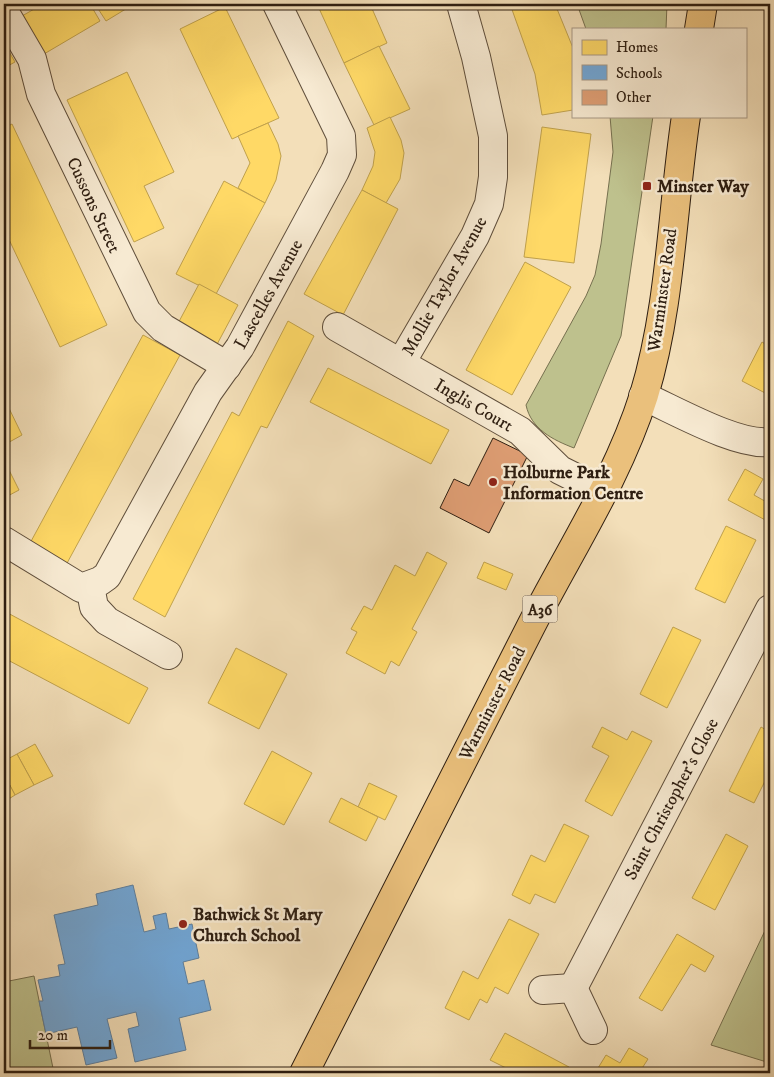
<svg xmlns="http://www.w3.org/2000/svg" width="774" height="1077" font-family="'IM FELL DW Pica',serif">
	<rect width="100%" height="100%" fill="#f3dfb9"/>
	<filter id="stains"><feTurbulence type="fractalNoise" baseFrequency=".004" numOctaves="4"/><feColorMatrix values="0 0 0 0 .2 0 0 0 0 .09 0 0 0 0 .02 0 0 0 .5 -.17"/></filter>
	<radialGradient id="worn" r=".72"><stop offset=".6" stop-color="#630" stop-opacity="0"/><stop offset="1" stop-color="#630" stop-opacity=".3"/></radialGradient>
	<g fill="#bec18d" stroke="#76704f">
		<polygon points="577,4 667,4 666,29 586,29"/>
		<path d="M610,116H653L621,336L574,448C553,440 531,429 526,405L586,296L595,275L601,244L613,152Z"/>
		<polygon points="770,920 770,1063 711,1045"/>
		<polygon points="34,976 54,1073 4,1073 4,982"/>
	</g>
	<g fill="#ffd966" stroke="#c0a14c">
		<polygon points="43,4 90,4 100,21 44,54 22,16"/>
		<polygon points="95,4 134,4 106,21"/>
		<polygon points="317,4 370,4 387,43 344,63"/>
		<polygon points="510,4 555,4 573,48 573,110 542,115 535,74"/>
		<polygon points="225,7 279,118 232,139 180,29"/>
		<polygon points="4,43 15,62 4,68"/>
		<polygon points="379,46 410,109 374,125 344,63"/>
		<polygon points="127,72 174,172 144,186 164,228 134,242 67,100"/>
		<polygon points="390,117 401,140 404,153 400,179 386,203 362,190 373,166 375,152 367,128"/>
		<polygon points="268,123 278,144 281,156 276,180 265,203 238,188 250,163 238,136"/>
		<polygon points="12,124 107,325 60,347 4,229 4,128"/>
		<polygon points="542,127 591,134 574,263 524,257"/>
		<polygon points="224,181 265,203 216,294 176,274"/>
		<polygon points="362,190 398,209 343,315 304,294"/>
		<polygon points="525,262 571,287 512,395 466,370"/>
		<polygon points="199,284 238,305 214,350 175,329"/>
		<polygon points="288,321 314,336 267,428 261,426 165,617 133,599 232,412 239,416"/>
		<polygon points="143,335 180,355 66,565 29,545"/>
		<polygon points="762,342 770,347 769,395 742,381"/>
		<polygon points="328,368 449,430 431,464 310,402"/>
		<polygon points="4,398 22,435 4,445"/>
		<polygon points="4,460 19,490 4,498"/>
		<polygon points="745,469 763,479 754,495 770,504 769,522 728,500"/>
		<polygon points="726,526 756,540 725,603 695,589"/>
		<polygon points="427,552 447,563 412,629 417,632 399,666 391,661 385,674 346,653 357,632 351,629 364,606 372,610 395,565 415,576"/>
		<polygon points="484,562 513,574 506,590 477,578"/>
		<polygon points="4,611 148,688 129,724 4,658"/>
		<polygon points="673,627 701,640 667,708 640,694"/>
		<polygon points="236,648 287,674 259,729 208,703"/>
		<polygon points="602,727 627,740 632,731 652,741 612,816 585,801 609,756 592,747"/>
		<polygon points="761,727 770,732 770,771 754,803 729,791"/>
		<polygon points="35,744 53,776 34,785 17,754"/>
		<polygon points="272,751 312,773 284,825 244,804"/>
		<polygon points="17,754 34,785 15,795 4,774 4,761"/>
		<polygon points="4,774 15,795 4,802"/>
		<polygon points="369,783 397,796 385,820 358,807"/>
		<polygon points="341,798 378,817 366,841 329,822"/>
		<polygon points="564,824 589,836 555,903 535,894 530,904 512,895 531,855 545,862"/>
		<polygon points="726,834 748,846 715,910 692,898"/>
		<polygon points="509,919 539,934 508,994 495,987 487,1003 480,999 469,1020 445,1008 463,971 478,979"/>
		<polygon points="677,934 714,956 705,972 691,964 662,1011 639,998"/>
		<polygon points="505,1033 569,1067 566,1073 516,1073 490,1060"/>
		<polygon points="629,1048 648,1059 639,1073 595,1073 606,1055 620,1063"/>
	</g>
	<polygon fill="#6fa8dc" stroke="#5c7f9f" points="133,885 144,932 156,929 153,916 166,913 169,929 192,924 199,958 183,962 188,984 204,980 211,1010 179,1018 186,1050 135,1062 128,1029 139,1026 136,1012 107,1019 117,1058 86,1065 77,1027 46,1034 39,1001 43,1001 38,980 60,976 58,965 65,964 54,915 98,905 96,894"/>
	<polygon fill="#df9e74" stroke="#2e1e11" points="493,438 528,455 489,533 440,508 454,479 469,486"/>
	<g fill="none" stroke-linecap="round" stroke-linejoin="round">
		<g stroke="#5f4e3b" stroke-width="30">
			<g id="minor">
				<polyline points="4,11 32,59 41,94 147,312 163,328 227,366"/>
				<polyline points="337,327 520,431 560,470 602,491"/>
				<polyline points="401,363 475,236 489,204 493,177 493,136 476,57 461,4"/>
				<path d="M643,396C675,410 737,446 770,442"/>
				<polyline points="4,541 81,588 100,581 107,576 208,392 240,347 335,171 342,155 341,136 277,4"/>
				<polyline points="90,586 94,607 107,621 168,655"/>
				<polyline points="573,988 770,609"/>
				<polyline points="543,990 573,988 593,1030"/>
			</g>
		</g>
		<g stroke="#2e1e11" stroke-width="30">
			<g id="trunk">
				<polyline points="699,29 703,4"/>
				<path d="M304,1073C379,925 454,778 529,630C568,553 618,478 644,395C671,306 672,209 686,116"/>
			</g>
		</g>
		<use href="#minor" stroke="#f7ead2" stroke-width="28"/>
		<use href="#trunk" stroke="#eac07c" stroke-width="28"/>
	</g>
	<g fill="#8f2418" stroke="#f7ead2" stroke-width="2">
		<rect x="642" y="181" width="10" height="10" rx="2.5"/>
		<circle cx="493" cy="482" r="5"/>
		<circle cx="183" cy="924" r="5"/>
	</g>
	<g text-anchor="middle" stroke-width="5" stroke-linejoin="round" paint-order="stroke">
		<rect fill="#f7ead2" stroke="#6a5b4b" stroke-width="1" x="522.5" y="595.5" width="35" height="27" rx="4"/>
		<g font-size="16" font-weight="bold" fill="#2e1e11">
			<text x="540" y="615">A36</text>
		</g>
		<g font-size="18" font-weight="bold" fill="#2e1e11" stroke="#f7ead2" text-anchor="start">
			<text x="657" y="192">Minster Way</text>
			<text x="503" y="478">Holburne Park<tspan x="503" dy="21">Information Centre</tspan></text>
			<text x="193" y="920">Bathwick St Mary<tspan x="193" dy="21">Church School</tspan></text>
		</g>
		<g font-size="18" fill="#2e1e11" stroke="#f7ead2">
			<text transform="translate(94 205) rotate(65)" y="6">Cussons Street</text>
			<text transform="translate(444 286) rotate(-61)" y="6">Mollie Taylor Avenue</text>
			<text transform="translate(662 290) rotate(-82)" y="6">Warminster Road</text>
			<text transform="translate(268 294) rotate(-61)" y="6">Lascelles Avenue</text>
			<text transform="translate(474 405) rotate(30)" y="6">Inglis Court</text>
			<text transform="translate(492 703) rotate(-63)" y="6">Warminster Road</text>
			<text transform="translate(671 799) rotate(-62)" y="6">Saint Christopher's Close</text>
		</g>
	</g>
	<rect width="774" height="1077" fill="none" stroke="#f3dfb9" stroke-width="20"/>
	<rect x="5" y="5" width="764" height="1067" fill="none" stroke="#2e1e11" stroke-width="2.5"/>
	<rect x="10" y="10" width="754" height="1057" fill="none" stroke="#2e1e11"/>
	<rect x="572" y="28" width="175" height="90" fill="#f7ead2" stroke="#a79885"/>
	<rect x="582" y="40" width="25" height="15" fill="#ffd966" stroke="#a79885"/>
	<text x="616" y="52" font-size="15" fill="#2e1e11">Homes</text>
	<rect x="582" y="65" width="25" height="15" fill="#6fa8dc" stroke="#a79885"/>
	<text x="616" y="78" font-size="15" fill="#2e1e11">Schools</text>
	<rect x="582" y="90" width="25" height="15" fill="#df9e74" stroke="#a79885"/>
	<text x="616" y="102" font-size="15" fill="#2e1e11">Other</text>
	<path d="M30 1040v8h80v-8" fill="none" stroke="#2e1e11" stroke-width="2.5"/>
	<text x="38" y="1040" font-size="15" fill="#2e1e11" stroke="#f7ead2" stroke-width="4" paint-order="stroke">20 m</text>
	<rect width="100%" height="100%" filter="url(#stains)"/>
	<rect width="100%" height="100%" fill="url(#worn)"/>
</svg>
